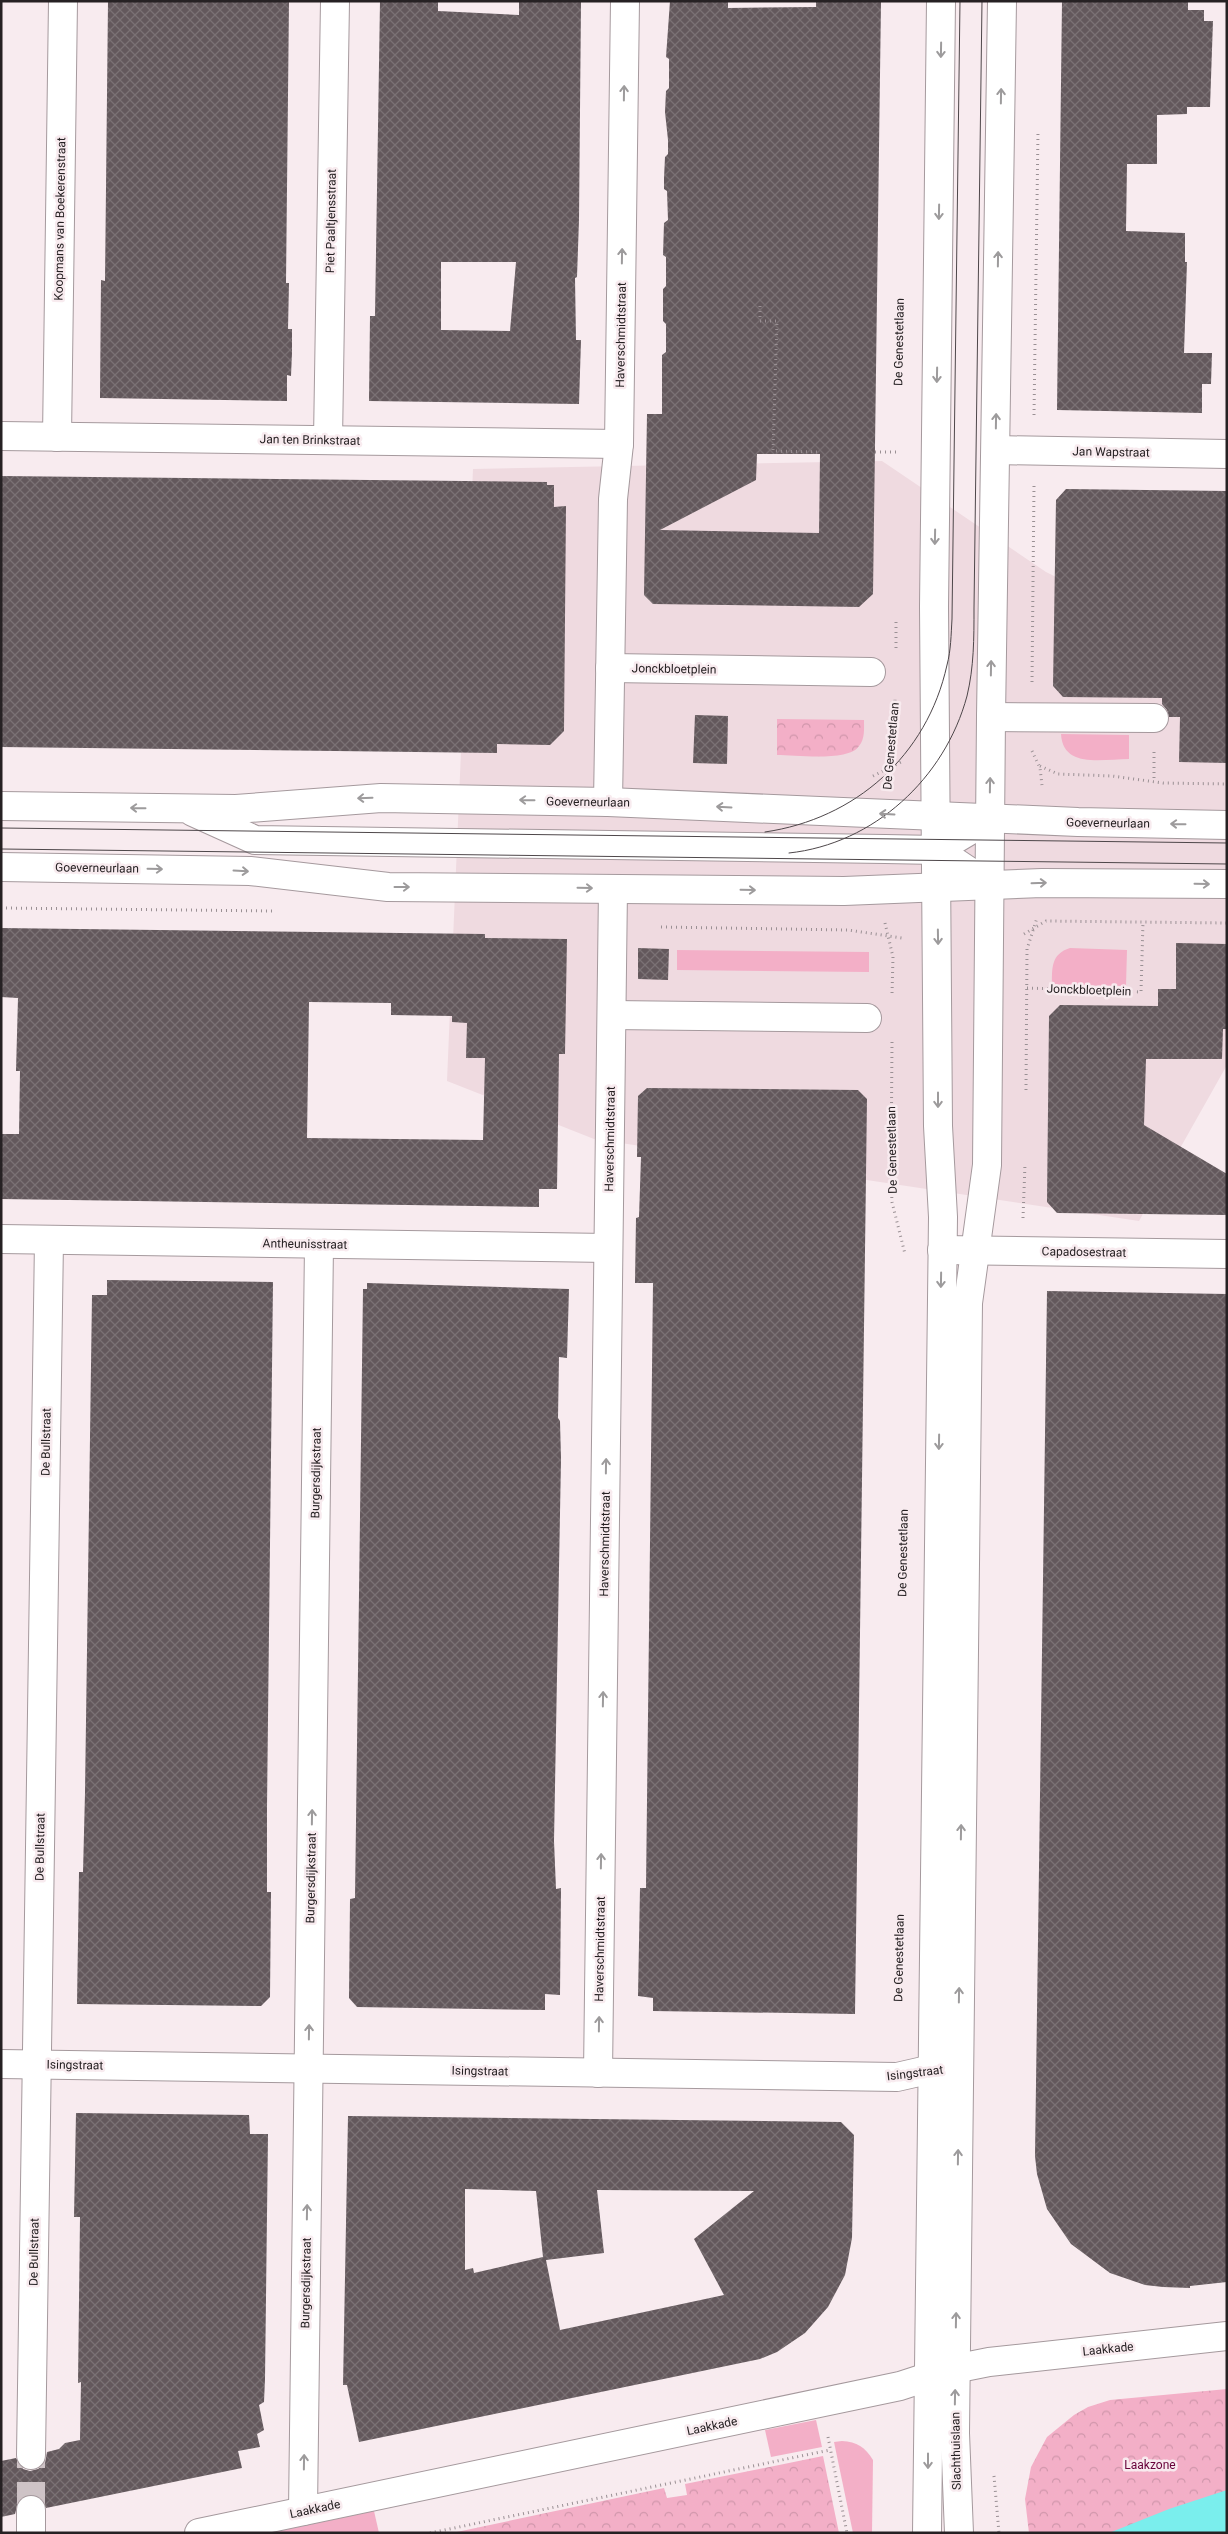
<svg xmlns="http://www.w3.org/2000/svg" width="1228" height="2534" font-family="Roboto,sans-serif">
	<defs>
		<pattern id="park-crowns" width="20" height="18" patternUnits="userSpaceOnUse" patternTransform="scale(1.25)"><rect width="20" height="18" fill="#f3afc7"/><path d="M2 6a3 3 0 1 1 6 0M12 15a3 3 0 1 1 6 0" fill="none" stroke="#d096ab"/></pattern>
		<pattern id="building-cross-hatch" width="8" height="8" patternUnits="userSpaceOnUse" patternTransform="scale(1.25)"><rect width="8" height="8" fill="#63585c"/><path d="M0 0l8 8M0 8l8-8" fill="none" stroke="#7a7174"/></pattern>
	</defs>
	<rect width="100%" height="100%" fill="#f8ebef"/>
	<polygon fill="#efdae0" points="882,461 1046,572 1227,662 1227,1065 1139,1221 594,1139 447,1081 473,469"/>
	<g fill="#f3afc7">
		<path d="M1061,734L1129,735V759C1103,759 1063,769 1061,734Z"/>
		<path d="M1070,948L1127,950L1126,986L1052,985C1052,968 1051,954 1070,948Z"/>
		<polygon points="677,950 869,952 869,972 677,970"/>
		<polygon points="816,2420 822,2447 771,2457 765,2430"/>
		<path d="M842,2441C857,2442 865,2447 873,2460L872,2533H853L834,2442Z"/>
		<polygon points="374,2511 379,2533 270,2533"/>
	</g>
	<g fill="url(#park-crowns)">
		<path d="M777,719L864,720C864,729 865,739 859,746C849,762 796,755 777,755Z"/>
		<polygon points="1227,2389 1227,2533 1029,2533 1025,2499 1031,2467 1047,2437 1074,2415 1088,2407 1110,2400"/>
		<polygon points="823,2456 839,2533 452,2533 664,2488 667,2498 687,2495 685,2484"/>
	</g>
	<polygon fill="#7aeeed" points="1227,2490 1227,2533 1109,2533 1169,2509"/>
	<g fill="url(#building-cross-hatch)" fill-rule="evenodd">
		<polygon points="108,1 289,1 286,283 289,283 288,329 292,329 292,353 291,376 287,375 287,401 100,398 101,280 105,281"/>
		<path d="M380,1H438V11L519,15V1H581L579,220L577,277L575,278L576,340H581L579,404L369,401L370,316H375ZM441,262H516L510,331L441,330Z"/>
		<path d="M670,1H728V8L816,7V1H881L873,594L859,607L653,604L644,595L647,414H662V355L666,352V324L663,321V289L666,286V257L663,255L664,223L668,220L667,191L664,189V178L665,157L668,154V140L665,112L666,91L669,88V59L666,57ZM757,454H820L819,533L660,530L756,480Z"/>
		<polygon points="1062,1 1188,1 1188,10 1204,10 1204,21 1213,21 1210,107 1187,107 1187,114 1157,115 1157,164 1127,164 1126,231 1185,233 1185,262 1187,262 1184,353 1212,353 1211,384 1202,384 1202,413 1057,410"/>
		<polygon points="1,476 547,482 547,485 554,485 554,507 566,506 564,731 550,745 497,744 497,753 1,747"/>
		<polygon points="1066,489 1227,491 1227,763 1179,762 1180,717 1169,717 1167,710 1162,704 1162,698 1063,697 1053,686 1056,500"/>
		<polygon points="695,715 728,716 727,764 693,763"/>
		<path d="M1,928L485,934V938L567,939L565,1054H559L557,1189H539V1207L1,1199V1134H19L20,1071H16L18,998L1,997ZM309,1002L391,1003V1015L452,1016V1022L467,1023L466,1058H485L483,1140L307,1138Z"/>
		<polygon points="1176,943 1227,944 1227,1029 1223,1029 1222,1059 1146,1059 1144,1125 1227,1174 1227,1215 1057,1213 1047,1202 1049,1016 1060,1005 1158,1006 1158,989 1176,989"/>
		<polygon points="638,948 669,949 668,980 638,979"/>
		<polygon points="647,1088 858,1090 867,1099 855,2014 653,2011 653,1998 638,1996 640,1888 646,1888 653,1283 635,1283 636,1218 639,1217 641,1157 637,1157 638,1096"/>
		<polygon points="107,1280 273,1282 267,1807 267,1892 271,1892 270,1997 261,2006 77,2004 79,1872 83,1872 85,1793 92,1295 107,1295"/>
		<polygon points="367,1283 569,1289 567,1358 559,1357 558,1418 560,1421 561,1459 554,1841 556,1889 561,1888 560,1995 545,1994 545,2010 357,2007 349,1998 350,1899 355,1898 363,1289 367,1289"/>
		<polygon points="1047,1291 1227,1294 1227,2282 1190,2286 1190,2288 1163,2287 1145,2285 1110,2273 1071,2244 1047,2209 1037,2174 1035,2156"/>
		<polygon points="76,2113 249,2115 250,2134 268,2134 265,2379 264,2402 259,2405 264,2430 257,2434 260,2447 238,2451 242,2468 46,2508 39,2497 31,2494 24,2496 18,2502 15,2514 1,2517 1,2461 16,2458 23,2469 30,2471 38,2469 45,2463 47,2452 59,2449 65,2443 80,2440 81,2382 78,2383 80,2217 74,2217"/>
		<path d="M348,2116L841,2122L854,2135L852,2238L845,2275L828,2307L805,2333L777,2352L760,2359L359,2442L347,2385H343ZM465,2189L536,2191L543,2257L474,2273L473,2268L465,2270ZM597,2190L754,2191L694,2239L724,2295L560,2330L546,2260L604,2253Z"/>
	</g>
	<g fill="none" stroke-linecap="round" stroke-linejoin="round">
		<polyline stroke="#cec3c6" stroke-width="28" stroke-dasharray="28 14" stroke-linecap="butt" points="31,2510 31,2455"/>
		<g stroke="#a5999d" stroke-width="30">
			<g id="minor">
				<polyline points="1,436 619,444"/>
				<polyline points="57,437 63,1"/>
				<polyline points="328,440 335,1"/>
				<polyline points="996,450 1227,454"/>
				<polyline points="610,668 871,672"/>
				<polyline points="991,717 1154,718"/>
				<polyline points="608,802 613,499 619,444 625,1"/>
				<polyline points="1,806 236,809 381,798 608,802 1078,822 1227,825"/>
				<polyline points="193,812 255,840 885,849 937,850 989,819"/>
				<polyline points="937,850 991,886"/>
				<polyline points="1,867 250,871 388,887 844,891 1042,883 1227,884"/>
				<polyline points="612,1015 867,1018"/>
				<polyline points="1,1239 608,1248"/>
				<polyline points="942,1250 1227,1254"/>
				<polyline points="1,2064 897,2077 932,2069 955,2068"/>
				<polyline points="598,2073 613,889"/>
				<polyline points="31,2455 49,1240"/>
				<polyline points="303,2511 319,1245"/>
				<polyline points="31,2533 31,2510"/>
				<polyline points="199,2533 900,2386 949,2370 989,2362 1227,2336"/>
			</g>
		</g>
		<g stroke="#a5999d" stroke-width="30">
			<g id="major">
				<polyline points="927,2533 943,1217 938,1126 934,607 941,1"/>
				<polyline points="959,2533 955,2433 968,1303 987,1165 991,717 1002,1"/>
			</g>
		</g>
		<g stroke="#9a9094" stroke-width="3" stroke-dasharray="1 4" stroke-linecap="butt">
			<polyline points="760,306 760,321 777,321 773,451 819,452"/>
			<polyline points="1034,415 1038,131"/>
			<polyline points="875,452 898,452"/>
			<polyline points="896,648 896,622"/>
			<polyline points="1032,682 1034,486"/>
			<polyline points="1032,751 1040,768 1042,785"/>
			<polyline points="1154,752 1154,782"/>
			<polyline points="1040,766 1058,774 1112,776 1163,783 1227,784"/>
			<polyline points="873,776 901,762"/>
			<polyline points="887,780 895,731 895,697"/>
			<polyline points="1,908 273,911"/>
			<polyline points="885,923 893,957 892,994"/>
			<polyline points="661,927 848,930 902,938"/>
			<polyline points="1024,934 1046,921 1227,923"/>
			<polyline points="1027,988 1141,992 1143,922"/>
			<polyline points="892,1042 891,1179 892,1202 905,1254"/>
			<polyline points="1026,1090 1027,949 1037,918"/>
			<polyline points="1023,1218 1025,1164"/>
			<polyline points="828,2437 847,2533"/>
			<polyline points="994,2476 999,2533"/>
			<polyline points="430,2533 830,2450"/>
		</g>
		<use href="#minor" stroke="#fff" stroke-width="28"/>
		<use href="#major" stroke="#fff" stroke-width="28"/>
		<g stroke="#4e474a" stroke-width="1">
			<polyline points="1,828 1227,843"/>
			<path d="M765,832C855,819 927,756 947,665C951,650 951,635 952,619L960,1"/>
			<polyline points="1,849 1227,864"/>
			<path d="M789,853C874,844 945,778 967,696C974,667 974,638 974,608L982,1"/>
		</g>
	</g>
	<defs><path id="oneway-shaft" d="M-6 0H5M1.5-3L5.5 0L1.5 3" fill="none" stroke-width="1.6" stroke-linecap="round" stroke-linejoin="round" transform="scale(1.25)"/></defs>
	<g stroke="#9d9b9c">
		<use href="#oneway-shaft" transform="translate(941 50) rotate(91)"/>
		<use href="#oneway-shaft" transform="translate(624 93) rotate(-89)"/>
		<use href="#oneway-shaft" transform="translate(1001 96) rotate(-89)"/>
		<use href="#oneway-shaft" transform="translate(939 212) rotate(91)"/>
		<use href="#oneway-shaft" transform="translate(622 256) rotate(-89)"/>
		<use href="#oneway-shaft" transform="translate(998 259) rotate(-89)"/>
		<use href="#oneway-shaft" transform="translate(937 375) rotate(91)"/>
		<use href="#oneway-shaft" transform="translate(996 421) rotate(-89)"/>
		<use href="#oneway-shaft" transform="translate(935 537) rotate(91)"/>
		<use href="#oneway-shaft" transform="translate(991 668) rotate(-89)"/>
		<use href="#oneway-shaft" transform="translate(990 785) rotate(-89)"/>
		<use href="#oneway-shaft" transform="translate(365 798) rotate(178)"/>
		<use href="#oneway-shaft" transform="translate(527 800) rotate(-179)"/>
		<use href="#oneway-shaft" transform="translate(724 807) rotate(-177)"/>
		<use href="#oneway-shaft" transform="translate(138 808) rotate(-179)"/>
		<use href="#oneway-shaft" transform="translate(887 814) rotate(-177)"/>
		<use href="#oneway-shaft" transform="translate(1178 824) rotate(-179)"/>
		<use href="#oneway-shaft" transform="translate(155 869) rotate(1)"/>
		<use href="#oneway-shaft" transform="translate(241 871) rotate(3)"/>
		<use href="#oneway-shaft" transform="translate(1039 883) rotate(-2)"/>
		<use href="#oneway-shaft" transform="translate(1202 884) rotate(1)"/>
		<use href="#oneway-shaft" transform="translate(402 887)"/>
		<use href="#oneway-shaft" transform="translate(585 888) rotate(1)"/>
		<use href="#oneway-shaft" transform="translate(748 890) rotate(1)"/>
		<use href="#oneway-shaft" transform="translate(938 937) rotate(89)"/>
		<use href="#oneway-shaft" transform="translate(938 1100) rotate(90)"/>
		<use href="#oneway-shaft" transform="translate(941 1280) rotate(91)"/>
		<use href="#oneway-shaft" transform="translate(939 1442) rotate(91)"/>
		<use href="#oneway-shaft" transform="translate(606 1466) rotate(-89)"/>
		<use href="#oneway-shaft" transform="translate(603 1699) rotate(-89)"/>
		<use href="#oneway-shaft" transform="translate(312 1817) rotate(-89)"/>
		<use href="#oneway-shaft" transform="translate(961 1832) rotate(-89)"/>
		<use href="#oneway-shaft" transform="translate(601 1861) rotate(-89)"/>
		<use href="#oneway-shaft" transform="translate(959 1995) rotate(-89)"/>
		<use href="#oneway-shaft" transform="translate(599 2024) rotate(-89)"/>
		<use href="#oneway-shaft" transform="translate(309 2032) rotate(-89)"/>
		<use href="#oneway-shaft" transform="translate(958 2157) rotate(-89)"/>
		<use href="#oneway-shaft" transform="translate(307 2212) rotate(-89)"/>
		<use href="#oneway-shaft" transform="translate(956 2320) rotate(-89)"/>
		<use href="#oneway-shaft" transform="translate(955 2397) rotate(-89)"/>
		<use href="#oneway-shaft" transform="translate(928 2461) rotate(90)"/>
		<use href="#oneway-shaft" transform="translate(304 2462) rotate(-89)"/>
	</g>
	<g text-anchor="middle" stroke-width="5" stroke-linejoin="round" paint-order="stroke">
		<g font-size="12" fill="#262123" stroke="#f8ebef">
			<text transform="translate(60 219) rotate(-89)" y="4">Koopmans van Boekerenstraat</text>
			<text transform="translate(331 221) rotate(-89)" y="4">Piet Paaltjensstraat</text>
			<text transform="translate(621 335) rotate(-89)" y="4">Haverschmidtstraat</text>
			<text transform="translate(899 342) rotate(-89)" y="4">De Genestetlaan</text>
			<text transform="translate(310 440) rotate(1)" y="4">Jan ten Brinkstraat</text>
			<text transform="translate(1111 452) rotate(1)" y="4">Jan Wapstraat</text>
			<text transform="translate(674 669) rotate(1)" y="4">Jonckbloetplein</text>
			<text transform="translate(891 746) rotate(-85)" y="4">De Genestetlaan</text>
			<text transform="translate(588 802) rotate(1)" y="4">Goeverneurlaan</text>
			<text transform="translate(1108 823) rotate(1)" y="4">Goeverneurlaan</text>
			<text transform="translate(97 868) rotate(1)" y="4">Goeverneurlaan</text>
			<text transform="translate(1089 990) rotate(2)" y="4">Jonckbloetplein</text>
			<text transform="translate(610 1139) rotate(-89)" y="4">Haverschmidtstraat</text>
			<text transform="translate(892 1150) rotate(-91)" y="4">De Genestetlaan</text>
			<text transform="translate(305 1244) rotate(1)" y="4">Antheunisstraat</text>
			<text transform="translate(1084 1252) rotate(1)" y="4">Capadosestraat</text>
			<text transform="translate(46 1442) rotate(-89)" y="4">De Bullstraat</text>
			<text transform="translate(316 1473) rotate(-89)" y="4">Burgersdijkstraat</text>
			<text transform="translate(605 1544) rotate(-89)" y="4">Haverschmidtstraat</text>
			<text transform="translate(903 1553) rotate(-89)" y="4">De Genestetlaan</text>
			<text transform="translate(40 1847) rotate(-89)" y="4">De Bullstraat</text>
			<text transform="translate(311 1878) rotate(-89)" y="4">Burgersdijkstraat</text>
			<text transform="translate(600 1949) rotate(-89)" y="4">Haverschmidtstraat</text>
			<text transform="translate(899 1958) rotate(-89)" y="4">De Genestetlaan</text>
			<text transform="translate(75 2065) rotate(1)" y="4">Isingstraat</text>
			<text transform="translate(480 2071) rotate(1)" y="4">Isingstraat</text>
			<text transform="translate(915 2073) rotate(-7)" y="4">Isingstraat</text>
			<text transform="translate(34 2252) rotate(-89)" y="4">De Bullstraat</text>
			<text transform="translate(306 2283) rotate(-89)" y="4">Burgersdijkstraat</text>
			<text transform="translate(1108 2349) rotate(-6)" y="4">Laakkade</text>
			<text transform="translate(712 2426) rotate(-12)" y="4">Laakkade</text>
			<text transform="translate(956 2451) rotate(-91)" y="4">Slachthuislaan</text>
			<text transform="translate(315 2509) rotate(-12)" y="4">Laakkade</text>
		</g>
		<g font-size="12" fill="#670239" stroke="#f8ebef">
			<text x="1150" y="2469">Laakzone</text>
		</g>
	</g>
	<rect width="1228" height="2534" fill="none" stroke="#262123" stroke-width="5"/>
</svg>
